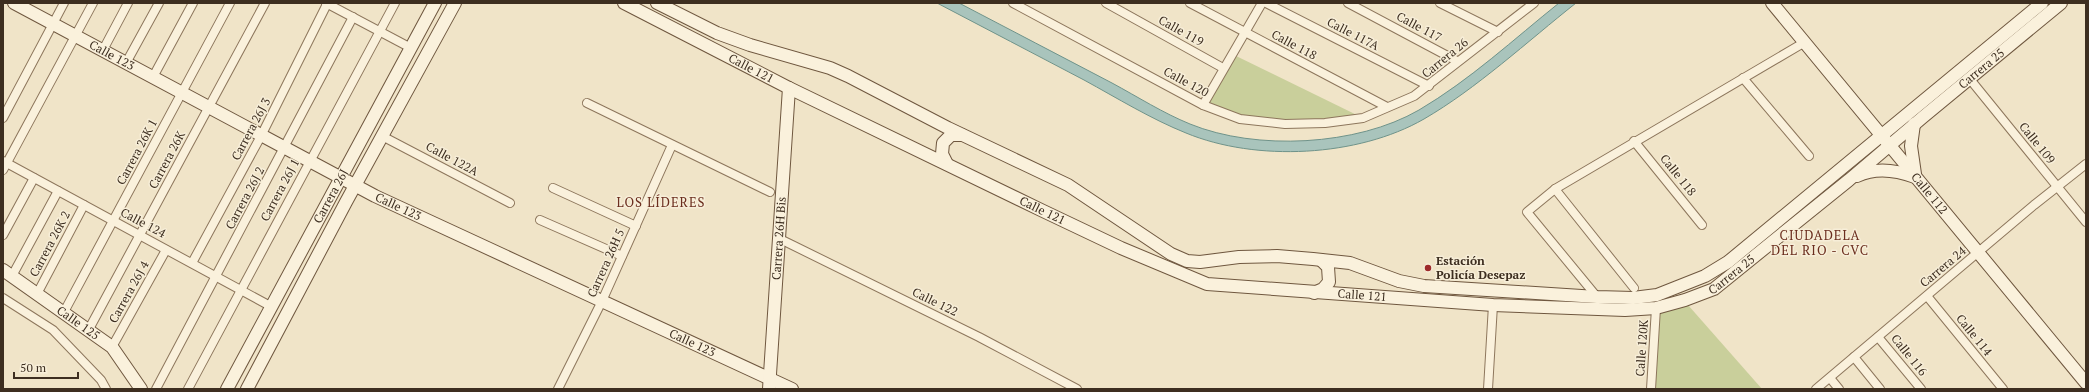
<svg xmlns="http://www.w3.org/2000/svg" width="2089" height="392" font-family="'PT Serif',serif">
	<rect width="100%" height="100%" fill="#f0e4c8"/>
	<g fill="#c9cf9b">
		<polygon points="1232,54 1363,118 1325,123 1240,119 1203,105"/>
		<polygon points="1688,305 1762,389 1651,389 1656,313"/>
	</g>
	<path fill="#a9c4bc" stroke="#6f938a" d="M937,3H959C1010,30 1061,56 1112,83C1138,97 1163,113 1190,124C1256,151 1357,146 1419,110C1470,80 1514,39 1559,3H1576C1528,41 1476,89 1424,119C1358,157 1256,162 1186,133C1151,119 1117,98 1084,80C1035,54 986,29 937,3Z"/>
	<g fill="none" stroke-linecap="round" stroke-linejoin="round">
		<g stroke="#8d765c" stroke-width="10">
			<g id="street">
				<polyline points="326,3 411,48"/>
				<polyline points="1013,3 1203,105 1240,119 1285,124 1325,123 1363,118 1414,96 1534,3"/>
				<polyline points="1106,3 1223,68"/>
				<polyline points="1190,3 1387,107"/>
				<polyline points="1266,3 1429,86"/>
				<polyline points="1348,3 1457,61"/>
				<polyline points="1440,3 1498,32"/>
				<polyline points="103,50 128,3"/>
				<polyline points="126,63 159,3"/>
				<polyline points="153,77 193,3"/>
				<polyline points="1743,78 1809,156"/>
				<polyline points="1969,78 2086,222"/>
				<polyline points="587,103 770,192"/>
				<polyline points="1203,105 1262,3"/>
				<polyline points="3,118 64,3"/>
				<polyline points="382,136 510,203"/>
				<polyline points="1634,141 1702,225"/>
				<polyline points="3,161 272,307"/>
				<polyline points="3,170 93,3"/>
				<polyline points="553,188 636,226"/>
				<polyline points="1555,189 1634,288"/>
				<polyline points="540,220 622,256"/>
				<polyline points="3,235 34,178"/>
				<polyline points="780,239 979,337 1077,389"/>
				<polyline points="192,263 261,136 327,4"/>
				<polyline points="12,276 58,191"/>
				<polyline points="37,294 84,205"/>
				<polyline points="1927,296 2003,389"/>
				<polyline points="1597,297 1527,212 1555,189 1805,42"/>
				<polyline points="3,298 53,330 101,380 106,389"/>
				<polyline points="64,312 230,3"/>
				<polyline points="89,329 265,3"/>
				<polyline points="1878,337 1921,389"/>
				<polyline points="112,347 166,250"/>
				<polyline points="1854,357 1880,389"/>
				<polyline points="1830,378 1839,389"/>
				<polyline points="156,389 353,17"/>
				<polyline points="188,389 395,3"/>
				<polyline points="558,389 602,301 672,145"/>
				<polyline points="1488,389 1493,305"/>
				<polyline points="1651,389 1656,308"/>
				<polyline points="1816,389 2034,205 2086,164"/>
			</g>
		</g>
		<g stroke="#6f573f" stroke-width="14">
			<g id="secondary">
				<path id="s1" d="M14,3L375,196L792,389"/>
				<path id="s2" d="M624,3L789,88L1041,210L1121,248L1207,284L1493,305L1625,310L1656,308L1685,300L1714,289L1849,180L1923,117L2061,3"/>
				<polyline points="657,3 717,33 750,45 830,68 848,76 948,128 1068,185 1171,254 1187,261 1200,262 1239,257 1277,256 1313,259 1350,263 1399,281 1424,286 1597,297 1633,298 1657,295 1705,276 1728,262 2042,3"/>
				<path id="s3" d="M1772,3L2086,383"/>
				<polyline points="1914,124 1911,146 1915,174"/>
				<polyline points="947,164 942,154 943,143 951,135 962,135"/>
				<path d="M1857,176C1876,167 1896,170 1915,177"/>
				<path id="s4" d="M3,270L112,347L141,389"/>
				<polyline points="1314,293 1323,289 1329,282 1328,267 1321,260"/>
				<path id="s5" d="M227,389L435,3"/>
				<polyline points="247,389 346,202 455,3"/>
				<path id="s6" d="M769,389L789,88"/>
			</g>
		</g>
		<use href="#street" stroke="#faf1dc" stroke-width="8"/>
		<use href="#secondary" stroke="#faf1dc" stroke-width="12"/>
	</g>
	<circle fill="#9e2a2b" stroke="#f7eed8" stroke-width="1.5" cx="1428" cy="268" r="4"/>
	<g text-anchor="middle" stroke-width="3" stroke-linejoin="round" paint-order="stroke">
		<g font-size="12" fill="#3d2e20" stroke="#f7eed8">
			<text transform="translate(1419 27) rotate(28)" y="4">Calle 117</text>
			<text transform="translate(1181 31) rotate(29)" y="4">Calle 119</text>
			<text transform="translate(1353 34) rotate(27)" y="4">Calle 117A</text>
			<text transform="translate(1294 45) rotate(28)" y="4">Calle 118</text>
			<text dy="4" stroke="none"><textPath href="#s1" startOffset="111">Calle 123</textPath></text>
			<text transform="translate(1445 58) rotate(-39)" y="4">Carrera 26</text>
			<text dy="4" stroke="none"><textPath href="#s2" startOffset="143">Calle 121</textPath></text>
			<text dy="4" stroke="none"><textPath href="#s2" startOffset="1505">Carrera 25</textPath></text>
			<text transform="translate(1186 82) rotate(28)" y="4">Calle 120</text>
			<text transform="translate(251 129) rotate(-62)" y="4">Carrera 26J 3</text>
			<text transform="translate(2037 143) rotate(51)" y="4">Calle 109</text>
			<text transform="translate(137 152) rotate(-62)" y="4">Carrera 26K 1</text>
			<text transform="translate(452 159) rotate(28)" y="4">Calle 122A</text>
			<text transform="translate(167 160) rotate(-62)" y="4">Carrera 26K</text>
			<text transform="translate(1678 175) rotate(51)" y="4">Calle 118</text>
			<text transform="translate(280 190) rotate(-62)" y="4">Carrera 26J 1</text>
			<text dy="4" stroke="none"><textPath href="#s3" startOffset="247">Calle 112</textPath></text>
			<text dy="4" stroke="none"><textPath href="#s5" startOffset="219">Carrera 26J</textPath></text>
			<text transform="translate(245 198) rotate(-62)" y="4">Carrera 26J 2</text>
			<text dy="4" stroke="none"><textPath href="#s1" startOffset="435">Calle 123</textPath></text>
			<text dy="4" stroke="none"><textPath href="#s2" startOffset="467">Calle 121</textPath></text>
			<text transform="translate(143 223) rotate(28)" y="4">Calle 124</text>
			<text dy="4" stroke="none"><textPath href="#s6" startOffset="151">Carrera 26H Bis</textPath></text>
			<text transform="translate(50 244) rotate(-62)" y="4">Carrera 26K 2</text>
			<text transform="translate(606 263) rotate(-66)" y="4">Carrera 26H 5</text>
			<text transform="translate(1943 267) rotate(-40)" y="4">Carrera 24</text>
			<text dy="4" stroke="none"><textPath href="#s2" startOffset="1181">Carrera 25</textPath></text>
			<text transform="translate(129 292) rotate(-61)" y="4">Carrera 26J 4</text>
			<text dy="4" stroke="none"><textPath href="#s2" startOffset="803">Calle 121</textPath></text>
			<text transform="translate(935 302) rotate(26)" y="4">Calle 122</text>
			<text dy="4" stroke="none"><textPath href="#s4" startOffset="92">Calle 125</textPath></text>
			<text transform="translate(1974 335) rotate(51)" y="4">Calle 114</text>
			<text dy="4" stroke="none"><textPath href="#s1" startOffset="759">Calle 123</textPath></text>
			<text transform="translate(1642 348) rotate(-86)" y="4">Calle 120K</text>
			<text transform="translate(1909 355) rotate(51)" y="4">Calle 116</text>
		</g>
		<g font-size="12" font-weight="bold" fill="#3d2e20" stroke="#f7eed8" text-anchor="start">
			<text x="1436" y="265">Estación<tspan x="1436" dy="14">Policía Desepaz</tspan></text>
		</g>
		<g font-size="13" letter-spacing="1" fill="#6b2e1e" stroke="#f7eed8">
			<text x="661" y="207">LOS LÍDERES</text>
			<text x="1820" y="240">CIUDADELA<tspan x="1820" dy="15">DEL RIO - CVC</tspan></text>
		</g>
	</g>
	<rect width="2089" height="392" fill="none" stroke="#3d2e20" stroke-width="8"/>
	<path d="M14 372v6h64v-6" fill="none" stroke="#3d2e20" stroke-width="2"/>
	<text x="20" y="372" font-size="12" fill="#3d2e20" stroke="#f7eed8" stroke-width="3" paint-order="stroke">50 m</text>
</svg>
